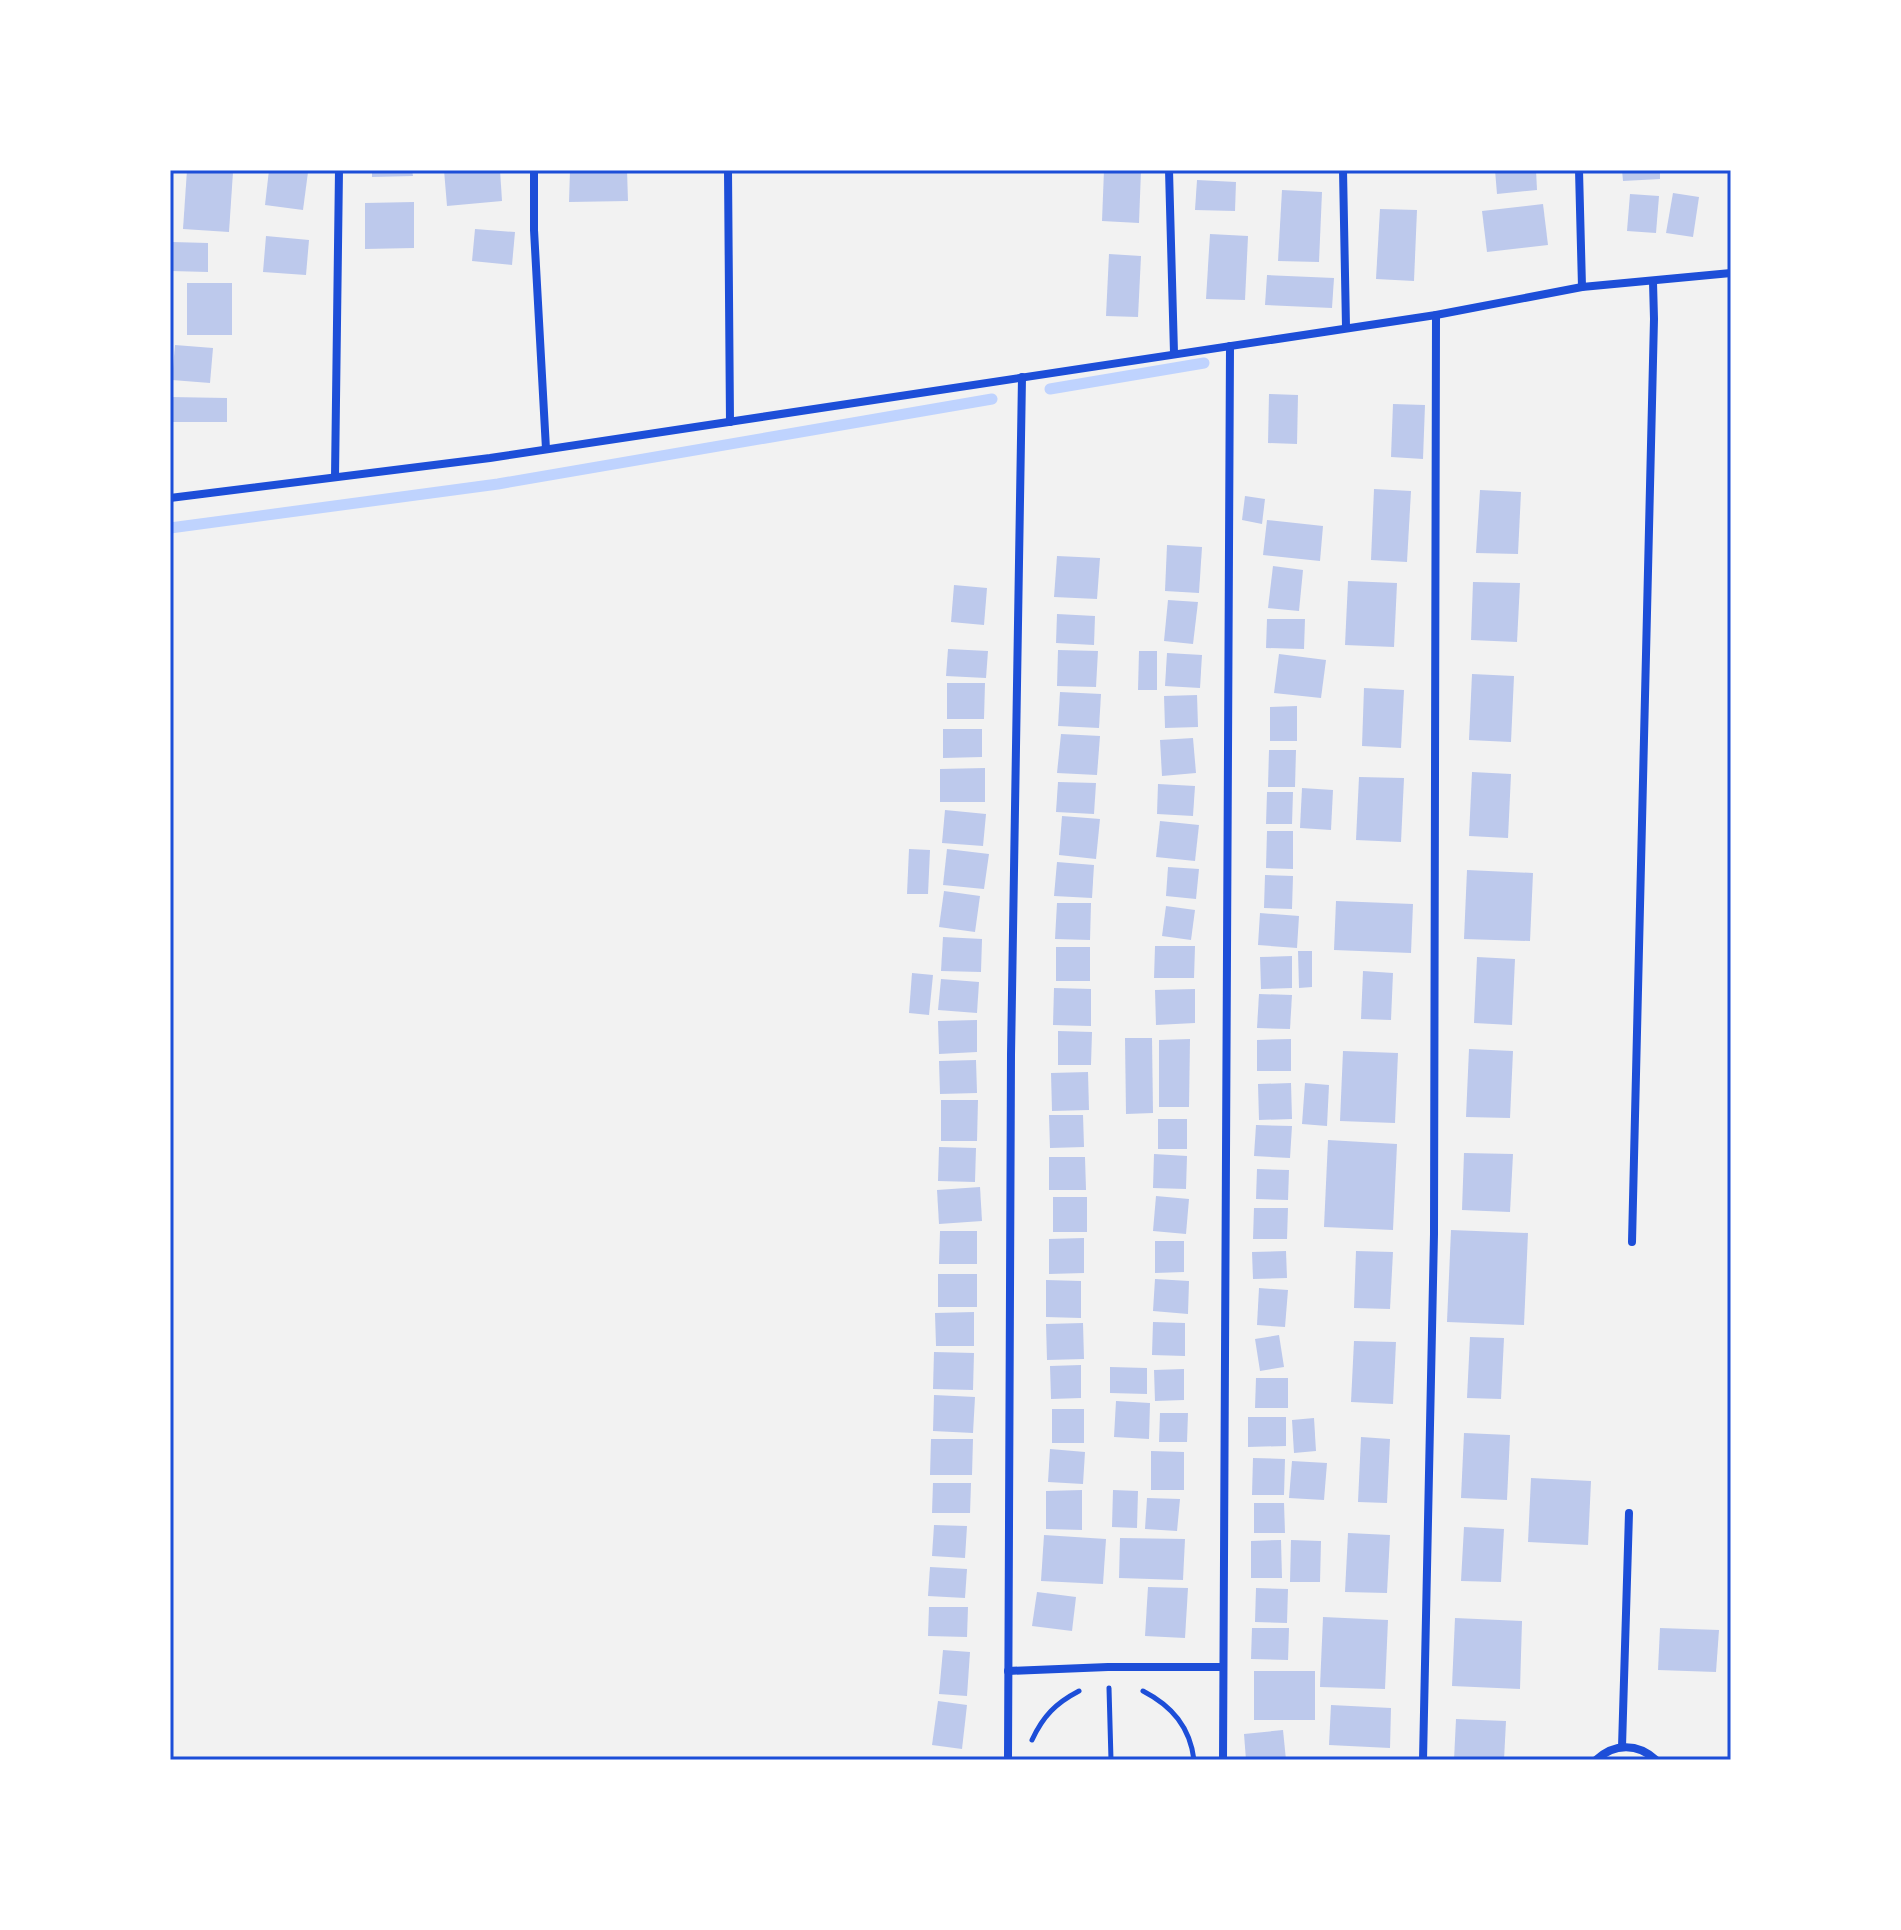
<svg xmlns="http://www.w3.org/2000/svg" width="1901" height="1930" font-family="'Golos Text',sans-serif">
	<rect width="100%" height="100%" fill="#f2f2f2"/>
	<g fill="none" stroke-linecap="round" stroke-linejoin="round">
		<g stroke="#bfd3fe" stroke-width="11">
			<polyline points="1050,389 1204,363"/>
			<polyline points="170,528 498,484 992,399"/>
		</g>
	</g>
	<g fill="#bdc9ec">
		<polygon points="187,170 233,172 229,232 183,229"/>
		<polygon points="269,170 308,172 303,210 265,205"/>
		<polygon points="372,170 412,170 413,176 372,177"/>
		<polygon points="444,170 500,170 502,201 447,206"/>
		<polygon points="570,170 627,170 628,201 569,202"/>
		<polygon points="1104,170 1141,170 1139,223 1102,221"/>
		<polygon points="1495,170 1536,170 1537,190 1497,194"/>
		<polygon points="1622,170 1660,170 1660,179 1623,181"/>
		<polygon points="1197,180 1236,182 1235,211 1195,210"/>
		<polygon points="1282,190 1322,192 1319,262 1278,261"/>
		<polygon points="1673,193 1699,197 1693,237 1666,233"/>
		<polygon points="1630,194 1659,196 1656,233 1627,231"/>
		<polygon points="414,202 414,248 365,249 365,203"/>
		<polygon points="1543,204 1548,245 1487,252 1482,211"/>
		<polygon points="1380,209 1417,210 1414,281 1376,279"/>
		<polygon points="475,229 515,232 512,265 472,261"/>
		<polygon points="1210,234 1248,236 1245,300 1206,299"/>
		<polygon points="266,236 309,240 306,275 263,272"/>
		<polygon points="172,242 208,243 208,272 171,271"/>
		<polygon points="1109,254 1141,256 1138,317 1106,316"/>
		<polygon points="1267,275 1334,278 1332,308 1265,305"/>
		<rect x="187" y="283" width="45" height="52"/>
		<polygon points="175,345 213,348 210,383 172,380"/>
		<polygon points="1269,394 1298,395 1297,444 1268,443"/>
		<polygon points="170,397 227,398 227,422 170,422"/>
		<polygon points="1393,404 1425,405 1423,459 1391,457"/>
		<polygon points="1374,489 1411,491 1407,562 1371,560"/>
		<polygon points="1480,490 1521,492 1518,554 1476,553"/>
		<polygon points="1245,496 1265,499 1262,524 1242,520"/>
		<polygon points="1267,520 1323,526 1320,561 1263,555"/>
		<polygon points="1167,545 1202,547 1199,593 1165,591"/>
		<polygon points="1057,556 1100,558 1097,599 1054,597"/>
		<polygon points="1273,566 1303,570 1299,611 1268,608"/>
		<polygon points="1348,581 1397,583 1394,647 1345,645"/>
		<polygon points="1473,582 1520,583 1517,642 1471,640"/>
		<polygon points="954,585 987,588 984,625 951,622"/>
		<polygon points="1168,600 1198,602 1193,644 1164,641"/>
		<polygon points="1057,614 1095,616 1094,645 1056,643"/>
		<polygon points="1267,619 1305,619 1304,649 1266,648"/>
		<polygon points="948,649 988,651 986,678 946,676"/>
		<polygon points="1058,650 1098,651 1096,687 1057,686"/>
		<polygon points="1139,651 1157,651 1157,690 1138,690"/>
		<polygon points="1167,653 1202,655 1200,688 1165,686"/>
		<polygon points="1279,654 1326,660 1321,698 1274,693"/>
		<polygon points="1472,674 1514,676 1511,742 1469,740"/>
		<polygon points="947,683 985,683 984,719 947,719"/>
		<polygon points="1364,688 1404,690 1401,748 1362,746"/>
		<polygon points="1060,692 1101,694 1099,728 1058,726"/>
		<polygon points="1197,695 1198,727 1165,728 1164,696"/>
		<polygon points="1297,706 1297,741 1270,741 1270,707"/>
		<polygon points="943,729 982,729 982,757 943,758"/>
		<polygon points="1061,734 1100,736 1097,775 1057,773"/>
		<polygon points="1193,738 1196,773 1162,776 1160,740"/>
		<polygon points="1269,750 1296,750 1295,787 1268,787"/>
		<polygon points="985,768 985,802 940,802 940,769"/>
		<polygon points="1472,772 1511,774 1508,838 1469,836"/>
		<polygon points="1359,777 1404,778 1401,842 1356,840"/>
		<polygon points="1058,782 1096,783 1094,814 1056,812"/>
		<polygon points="1158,784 1195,786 1193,816 1157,814"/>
		<polygon points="1302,788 1333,790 1331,830 1300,828"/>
		<polygon points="1267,792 1293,792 1292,824 1266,824"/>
		<polygon points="945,810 986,814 983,846 942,843"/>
		<polygon points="1062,816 1100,819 1096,859 1059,855"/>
		<polygon points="1160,821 1199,825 1195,861 1156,857"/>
		<polygon points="1267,831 1293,831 1293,869 1266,868"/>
		<polygon points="909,849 930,850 928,894 907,894"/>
		<polygon points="947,849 989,854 984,889 943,885"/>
		<polygon points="1057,862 1094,865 1092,898 1054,896"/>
		<polygon points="1168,867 1199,869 1196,899 1166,896"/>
		<polygon points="1467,870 1533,873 1530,941 1464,939"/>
		<polygon points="1265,875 1293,876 1292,909 1264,908"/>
		<polygon points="944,891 980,896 975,932 939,927"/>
		<polygon points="1336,901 1413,904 1411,953 1334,950"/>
		<polygon points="1057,903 1091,903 1090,940 1055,939"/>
		<polygon points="1166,906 1195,910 1191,940 1162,936"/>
		<polygon points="1260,913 1299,916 1297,948 1258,945"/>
		<polygon points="943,937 982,939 981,972 941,971"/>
		<polygon points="1155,946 1195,946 1194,978 1154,978"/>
		<rect x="1056" y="947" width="34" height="34"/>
		<polygon points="1298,951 1312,951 1312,987 1299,988"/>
		<polygon points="1292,956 1292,988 1261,989 1260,957"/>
		<polygon points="1477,957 1515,959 1512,1025 1474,1023"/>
		<polygon points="1363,971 1393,973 1391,1020 1361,1019"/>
		<polygon points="912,973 933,975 929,1015 909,1013"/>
		<polygon points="941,979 979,982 977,1013 938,1010"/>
		<polygon points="1054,988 1091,989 1091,1026 1053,1025"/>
		<polygon points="1195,989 1195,1023 1156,1025 1155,990"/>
		<polygon points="1259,994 1292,995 1290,1029 1257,1028"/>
		<polygon points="977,1020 977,1052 939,1054 938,1021"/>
		<polygon points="1058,1031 1092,1032 1091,1065 1058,1065"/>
		<polygon points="1125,1038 1152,1038 1153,1113 1126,1114"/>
		<polygon points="1190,1039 1189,1107 1159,1107 1159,1040"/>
		<polygon points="1291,1039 1291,1071 1257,1071 1257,1040"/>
		<polygon points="1469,1049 1513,1051 1510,1118 1466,1117"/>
		<polygon points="1343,1051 1398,1053 1395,1123 1340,1121"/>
		<polygon points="976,1060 977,1093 940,1094 939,1061"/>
		<polygon points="1088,1072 1089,1110 1052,1111 1051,1073"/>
		<polygon points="1291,1083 1292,1119 1259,1120 1258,1084"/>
		<polygon points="1305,1083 1329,1085 1327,1126 1302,1124"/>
		<polygon points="941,1100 978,1100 977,1141 941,1141"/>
		<polygon points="1049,1115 1083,1115 1084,1147 1050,1148"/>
		<rect x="1158" y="1119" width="29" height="30"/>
		<polygon points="1256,1125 1292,1126 1290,1158 1254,1156"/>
		<polygon points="1328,1140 1397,1144 1393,1230 1324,1227"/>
		<polygon points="939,1147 976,1148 975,1182 938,1181"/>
		<polygon points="1464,1153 1513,1154 1510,1212 1462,1210"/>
		<polygon points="1154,1154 1187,1156 1186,1189 1153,1188"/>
		<polygon points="1049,1157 1085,1157 1086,1190 1049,1190"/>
		<polygon points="1257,1169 1289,1170 1288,1200 1256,1199"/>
		<polygon points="980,1187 982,1221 939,1224 937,1190"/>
		<polygon points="1156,1196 1189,1199 1186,1234 1153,1231"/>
		<rect x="1053" y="1197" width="34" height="35"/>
		<polygon points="1254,1208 1288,1208 1287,1239 1253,1239"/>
		<polygon points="1451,1230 1528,1233 1524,1325 1447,1322"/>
		<polygon points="940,1231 977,1231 977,1264 939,1264"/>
		<polygon points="1084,1238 1084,1273 1049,1274 1049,1239"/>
		<polygon points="1155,1241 1184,1241 1184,1272 1155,1273"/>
		<polygon points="1286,1251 1287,1278 1253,1279 1252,1252"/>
		<polygon points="1356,1251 1393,1252 1390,1309 1354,1308"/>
		<rect x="938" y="1274" width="39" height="33"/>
		<polygon points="1155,1279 1189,1281 1188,1314 1153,1311"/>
		<polygon points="1046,1280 1081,1281 1081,1318 1046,1317"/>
		<polygon points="1259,1288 1288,1290 1285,1327 1257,1325"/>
		<polygon points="974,1312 974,1346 936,1346 935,1313"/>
		<polygon points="1153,1322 1185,1323 1185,1356 1152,1355"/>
		<polygon points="1083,1323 1084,1359 1047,1360 1046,1324"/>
		<polygon points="1279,1335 1284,1367 1260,1371 1255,1339"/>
		<polygon points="1470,1337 1504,1338 1501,1399 1467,1398"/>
		<polygon points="1354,1341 1396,1342 1393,1404 1351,1402"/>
		<polygon points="934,1352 974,1353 973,1390 933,1389"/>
		<polygon points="1081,1365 1081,1398 1051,1399 1050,1366"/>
		<polygon points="1110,1367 1147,1368 1147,1394 1110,1393"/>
		<polygon points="1184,1369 1184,1400 1155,1401 1154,1370"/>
		<polygon points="1256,1378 1288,1378 1288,1408 1255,1408"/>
		<polygon points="934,1395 975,1397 973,1433 933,1431"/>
		<polygon points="1116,1401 1150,1403 1149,1439 1114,1437"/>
		<rect x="1052" y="1409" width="32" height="34"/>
		<polygon points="1160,1413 1188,1413 1187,1442 1159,1442"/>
		<polygon points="1248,1417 1286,1417 1286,1446 1248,1447"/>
		<polygon points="1314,1418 1316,1451 1294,1453 1292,1420"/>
		<polygon points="1464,1433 1510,1435 1507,1500 1461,1498"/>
		<polygon points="1361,1437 1390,1439 1387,1503 1358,1502"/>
		<polygon points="931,1439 973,1439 972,1475 930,1475"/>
		<polygon points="1050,1449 1085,1452 1083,1484 1048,1482"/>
		<polygon points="1151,1451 1184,1452 1184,1490 1151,1490"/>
		<polygon points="1253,1458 1285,1459 1284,1495 1252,1495"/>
		<polygon points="1292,1461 1327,1463 1324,1500 1289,1498"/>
		<polygon points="1531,1478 1591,1481 1588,1545 1528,1542"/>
		<polygon points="933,1483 971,1483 970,1513 932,1513"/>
		<polygon points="1082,1490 1082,1530 1046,1529 1046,1491"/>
		<polygon points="1113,1490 1138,1491 1137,1528 1112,1527"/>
		<polygon points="1147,1498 1180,1499 1177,1531 1145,1529"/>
		<polygon points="1254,1503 1284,1503 1285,1533 1254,1533"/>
		<polygon points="934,1525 967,1526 965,1558 932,1556"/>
		<polygon points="1464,1527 1504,1529 1501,1582 1461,1581"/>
		<polygon points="1348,1533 1390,1535 1387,1593 1345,1592"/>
		<polygon points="1044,1535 1106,1539 1103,1584 1041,1581"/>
		<polygon points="1120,1538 1185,1539 1183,1580 1119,1578"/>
		<polygon points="1281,1540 1282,1578 1251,1578 1251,1541"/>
		<polygon points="1291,1540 1321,1541 1320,1582 1290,1582"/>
		<polygon points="930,1567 967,1569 965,1598 928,1596"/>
		<polygon points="1148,1587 1188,1588 1185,1638 1145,1636"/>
		<polygon points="1256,1588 1288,1589 1287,1623 1255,1622"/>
		<polygon points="1037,1592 1076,1597 1072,1631 1032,1626"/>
		<polygon points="929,1607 968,1607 967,1637 928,1636"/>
		<polygon points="1323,1617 1388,1620 1385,1689 1320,1687"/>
		<polygon points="1455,1618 1522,1621 1520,1689 1452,1686"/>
		<polygon points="1252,1628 1289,1628 1288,1660 1251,1659"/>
		<polygon points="1660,1628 1719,1630 1716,1672 1658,1670"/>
		<polygon points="943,1650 970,1652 967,1696 939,1694"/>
		<rect x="1254" y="1671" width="61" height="49"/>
		<polygon points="938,1701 967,1705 962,1749 932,1745"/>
		<polygon points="1331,1705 1391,1708 1390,1748 1329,1745"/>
		<polygon points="1456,1719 1506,1721 1504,1760 1454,1760"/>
		<polygon points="1283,1730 1286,1760 1246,1760 1244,1734"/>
	</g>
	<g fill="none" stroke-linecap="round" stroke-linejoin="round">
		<g stroke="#1d4ed8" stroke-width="5">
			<polyline points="1109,1688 1111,1760"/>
			<path d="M1143,1691C1172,1706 1190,1727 1194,1760"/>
			<path d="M1032,1740C1043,1716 1056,1703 1079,1691"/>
		</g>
		<g stroke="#1d4ed8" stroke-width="8">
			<polyline points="534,170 534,230 546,449"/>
			<polyline points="728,170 730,422"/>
			<polyline points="1169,170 1174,353"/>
			<polyline points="1343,170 1346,327"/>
			<polyline points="1579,170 1582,287"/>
			<polyline points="335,477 339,170"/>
			<polyline points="170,498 490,458 1436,315 1582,287 1731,273"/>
			<polyline points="1632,1242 1654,319 1653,282"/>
			<polyline points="1008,1671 1108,1667 1222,1667"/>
			<polyline points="1622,1747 1629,1513"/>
			<polyline points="1008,1760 1011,1055 1022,377"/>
			<polyline points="1223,1760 1230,346"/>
			<polyline points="1423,1760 1434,1234 1436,315"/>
			<path d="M1596,1760C1614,1743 1638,1743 1656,1760"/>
		</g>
	</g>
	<rect width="1901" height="1930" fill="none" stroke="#ffffff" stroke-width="344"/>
	<rect x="172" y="172" width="1557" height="1586" fill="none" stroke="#1d4ed8" stroke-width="3"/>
</svg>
